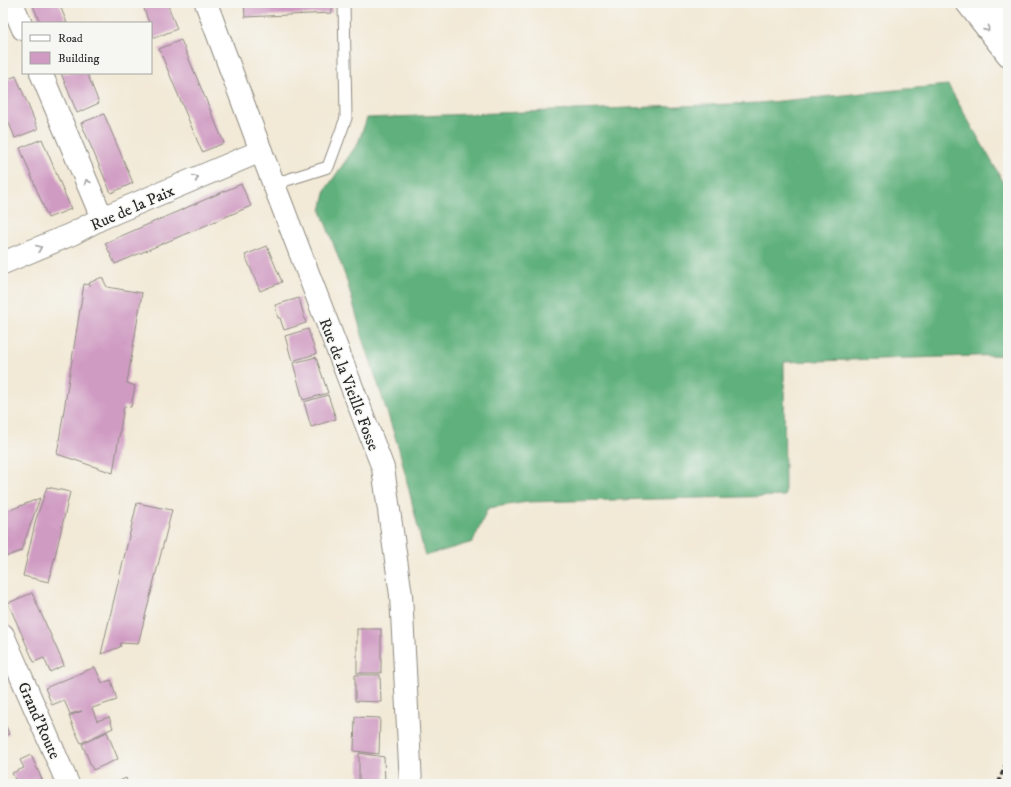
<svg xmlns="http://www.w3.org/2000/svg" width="1011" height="787" font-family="'IM FELL DW Pica',serif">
	<rect width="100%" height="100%" fill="#f6f6f2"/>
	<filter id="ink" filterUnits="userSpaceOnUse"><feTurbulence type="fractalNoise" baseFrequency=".025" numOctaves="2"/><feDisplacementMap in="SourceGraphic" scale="8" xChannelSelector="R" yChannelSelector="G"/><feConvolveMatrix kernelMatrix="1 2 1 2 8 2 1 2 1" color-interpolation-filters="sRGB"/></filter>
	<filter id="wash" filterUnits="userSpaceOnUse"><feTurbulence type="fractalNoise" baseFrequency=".012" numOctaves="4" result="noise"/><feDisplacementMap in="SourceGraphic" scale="16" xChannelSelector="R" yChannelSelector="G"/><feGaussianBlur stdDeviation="0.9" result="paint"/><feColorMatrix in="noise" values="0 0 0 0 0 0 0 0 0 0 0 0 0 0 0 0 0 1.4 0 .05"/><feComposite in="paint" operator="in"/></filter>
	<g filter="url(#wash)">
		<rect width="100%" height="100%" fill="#f2e9d6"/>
		<polygon fill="#5fb07c" stroke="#456e54" points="948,85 1008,190 1008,355 784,362 785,496 528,502 488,508 473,542 425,556 399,449 362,335 346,278 321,211 326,189 358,143 367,118 759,103"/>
		<g id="blocks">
			<g fill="#d09bc3">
				<polygon points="32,3 59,3 67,23 40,23"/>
				<polygon points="142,3 167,3 177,29 154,38 151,29 151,23 149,23"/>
				<polygon points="244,3 332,3 332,13 245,17"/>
				<polygon points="181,40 224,143 202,152 159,49"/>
				<polygon points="61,73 87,73 99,103 77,113"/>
				<polygon points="16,76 38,129 15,138 3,108 3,81"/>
				<polygon points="104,114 133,183 111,193 81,123"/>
				<polygon points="42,139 71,209 48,218 20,148"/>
				<polygon points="241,184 251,206 115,264 105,243"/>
				<polygon points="267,246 282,282 260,291 245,255"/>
				<polygon points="102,277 107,287 142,293 127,383 135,386 131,407 124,406 113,473 57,454 84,284 91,285 89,283"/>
				<polygon points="299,298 306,323 284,330 280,318 278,318 275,305"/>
				<polygon points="308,329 316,354 292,361 285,336"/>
				<polygon points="316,357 328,393 303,400 293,363"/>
				<polygon points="328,395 336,419 311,427 304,402"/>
				<polygon points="47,487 70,492 49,582 23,576 36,519"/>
				<polygon points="40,498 21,551 5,557 3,552 3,513"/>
				<polygon points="137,503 172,510 138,644 121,643 120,647 101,654"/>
				<polygon points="32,593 64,665 50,672 44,658 34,662 8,603"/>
				<rect x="357" y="629" width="24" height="44"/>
				<polygon points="95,667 102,683 111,680 117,700 92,708 97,721 109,717 113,728 81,743 74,729 69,716 82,711 70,714 64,700 52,705 45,688"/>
				<polygon points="355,675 380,675 381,702 355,701"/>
				<polygon points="355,717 380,718 379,754 354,751"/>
				<polygon points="3,719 9,734 3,737"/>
				<polygon points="107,732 118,759 93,770 82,744"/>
				<polygon points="359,753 384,757 385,784 359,784"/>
				<polygon points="31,755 44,784 17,784 12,773 24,768 20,760"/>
				<polygon points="126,778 128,784 113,784"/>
			</g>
		</g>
	</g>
	<g filter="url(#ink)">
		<use href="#blocks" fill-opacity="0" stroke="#8e8a80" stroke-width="1"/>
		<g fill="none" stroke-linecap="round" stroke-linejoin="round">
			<g stroke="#8e8a80" stroke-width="13">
				<polyline id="lane" points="274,184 328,167 346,118 344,3"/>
			</g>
			<g stroke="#8e8a80" stroke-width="24">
				<g id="street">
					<polyline points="12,3 23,29"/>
					<polyline points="206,3 261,151 383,468 401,595 411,784"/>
					<polyline points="41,73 102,218"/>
					<polyline points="3,263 72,234 102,218 261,151"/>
				</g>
			</g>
			<g stroke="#8e8a80" stroke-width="24">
				<g id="secondary">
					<polyline points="967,3 1008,55"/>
					<polyline points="991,3 1008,24"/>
					<polyline points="3,635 68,784"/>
				</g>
			</g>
			<use href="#lane" stroke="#fff" stroke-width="11"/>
			<use href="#street" stroke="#fff" stroke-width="22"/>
			<use href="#secondary" stroke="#fff" stroke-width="22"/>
			<polyline stroke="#2b2b2b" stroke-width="3" stroke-dasharray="6 3" stroke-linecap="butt" points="998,784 1008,757"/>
		</g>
		<defs><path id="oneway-chevron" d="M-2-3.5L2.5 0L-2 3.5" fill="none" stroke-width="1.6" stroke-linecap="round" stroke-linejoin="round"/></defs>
		<g stroke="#a0a0a0">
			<use href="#oneway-chevron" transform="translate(987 29) rotate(51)"/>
			<use href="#oneway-chevron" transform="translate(196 178) rotate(-23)"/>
			<use href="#oneway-chevron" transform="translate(87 182) rotate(-113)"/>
			<use href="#oneway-chevron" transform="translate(39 248) rotate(-23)"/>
		</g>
	</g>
	<g text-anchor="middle" stroke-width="3" stroke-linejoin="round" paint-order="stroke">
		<g font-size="16" fill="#2b2b2b" stroke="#f6f6f2">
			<text transform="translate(132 207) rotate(-24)" y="6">Rue de la Paix</text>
			<text transform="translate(350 384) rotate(69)" y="6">Rue de la Vieille Fosse</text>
			<text transform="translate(40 720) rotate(66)" y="6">Grand'Route</text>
		</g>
	</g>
	<rect width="1011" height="787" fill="none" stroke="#f6f6f2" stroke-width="16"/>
	<rect x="22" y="22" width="130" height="52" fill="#f6f6f2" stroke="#a5a5a2"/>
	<rect x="30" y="35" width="20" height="6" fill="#ffffff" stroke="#a5a5a2"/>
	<text x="58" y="42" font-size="12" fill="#2b2b2b">Road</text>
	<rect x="30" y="52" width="20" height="12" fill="#d09bc3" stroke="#a5a5a2"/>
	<text x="58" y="62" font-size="12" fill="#2b2b2b">Building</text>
</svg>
